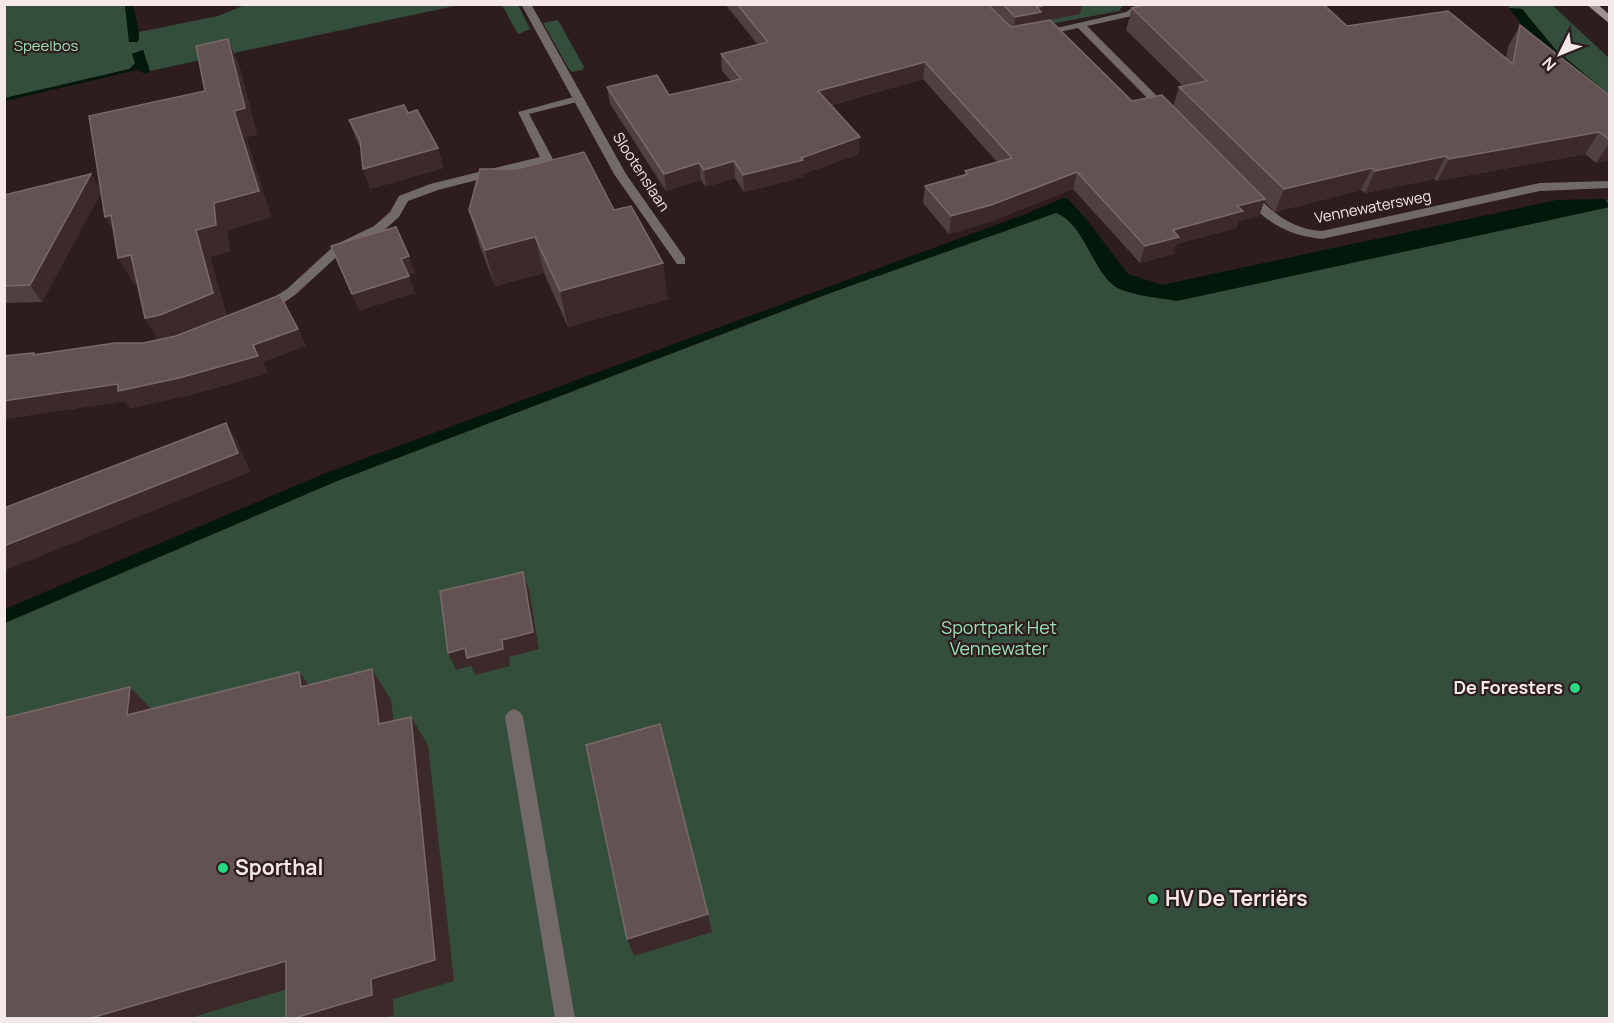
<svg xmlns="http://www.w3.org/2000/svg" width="1614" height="1023" font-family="Manrope,sans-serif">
	<rect width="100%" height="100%" fill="#2e1d1e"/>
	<g fill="#344e3e">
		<polygon points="998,4 1123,5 1119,11 1024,29"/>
		<polygon points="4,5 125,5 129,41 139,40 139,32 218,16 245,5 459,5 150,71 143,50 132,54 135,63 129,69 5,98"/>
		<polygon points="502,5 518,5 530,29 518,34"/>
		<polygon points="1508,5 1552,5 1609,58 1609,95 1555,49 1522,9 1509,8"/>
		<polygon points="558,20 584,67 582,70 572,72 569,69 543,23"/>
		<polygon points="1609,200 1609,1018 5,1018 5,618 137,566 337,481 1062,205 1115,270 1152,290"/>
	</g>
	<g fill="#02180b">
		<polygon points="125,5 133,5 139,32 138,42 129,42"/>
		<polygon points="1509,8 1522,9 1555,49 1609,95 1609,100 1525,29"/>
		<polygon points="143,50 150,71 146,74 137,70 5,101 5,98 130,69 135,63 132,54"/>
		<path d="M1063,198L1068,199L1087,220L1128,274L1162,285L1557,200L1605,199L1610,207L1177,301C1161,298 1125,295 1113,285C1091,267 1084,224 1056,213L816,298L337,481L5,623V609L328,472L1028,213Z"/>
	</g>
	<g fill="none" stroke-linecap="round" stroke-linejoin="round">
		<g fill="#726969" fill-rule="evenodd">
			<polygon points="577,96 581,97 581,101 529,114 553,159 551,161 438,190 408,201 399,217 382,232 343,251 295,295 270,312 260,312 259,309 260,306 287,289 335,245 374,226 390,212 399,196 430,184 540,157 518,112"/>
			<polygon points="514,709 520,712 523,717 575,1018 555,1018 505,717 508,712"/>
		</g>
		<g fill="#726969" fill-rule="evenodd">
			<polygon points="521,4 531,4 626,174 685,258 685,264 677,264 614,174"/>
			<polygon points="1138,4 1151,4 1132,16 1087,26 1170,109 1170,113 1162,113 1078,28 1040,36 1035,33 1126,12"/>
			<path d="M1610,181V188L1540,191L1322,239C1288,236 1263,221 1242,194L1244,191H1252C1273,213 1291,229 1322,231L1540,183Z"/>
		</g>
		<polygon fill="#a09191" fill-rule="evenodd" points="1586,4 1597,4 1610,15 1610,24"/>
	</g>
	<g fill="#514040">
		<polygon points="725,4 1082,4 1080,14 1050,20 1132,101 1173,107 1179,87 1183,86 1126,30 1132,8 1347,26 1506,59 1508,47 1520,25 1610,96 1610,160 1596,163 1585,154 1437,181 1434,179 1365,193 1361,190 1275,212 1264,201 1259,216 1239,221 1236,228 1176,244 1173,254 1140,263 1073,189 989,222 949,234 923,203 925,186 965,175 965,171 997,162 923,79 831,105 859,154 803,174 803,177 744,192 735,178 706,187 701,180 666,191 610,104 607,87 669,95 731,81 722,71 721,54 758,45"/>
		<polygon points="228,39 239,65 257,135 246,137 271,217 227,230 230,251 210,257 227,316 298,329 306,346 262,362 268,373 190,395 130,408 125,401 4,419 4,356 35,355 143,343 159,340 145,318 137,284 134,284 114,231 105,217 101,192 42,302 4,303 4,195 91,174 101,191 205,91"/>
		<polygon points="408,113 438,148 443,168 370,189 361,148 356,139 349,120"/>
		<polygon points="469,210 614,210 668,299 568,327 544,273 495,286 480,247"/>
	</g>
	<g fill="#3c2a2b">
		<polygon points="1050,4 1082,4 1080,14 1039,22 1013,34 1015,17 1037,7"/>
		<polygon points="228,39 239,65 257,135 246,137 271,217 227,230 230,251 210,257 228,319 161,344 145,318 196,230 214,203 234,111"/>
		<polygon points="925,62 923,79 818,108 818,91"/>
		<polygon points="1599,132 1585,154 1437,181 1449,159"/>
		<polygon points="860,137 859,154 803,174 803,177 744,192 743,175 801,158"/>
		<polygon points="1610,142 1610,160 1596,163"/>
		<polygon points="438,148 443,168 370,189 363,169"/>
		<polygon points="1446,156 1434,179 1365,193 1375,171"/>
		<polygon points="734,161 735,178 706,187 704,170"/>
		<polygon points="699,163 701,180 666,191 664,174"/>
		<polygon points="1372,168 1361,190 1275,212 1284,189"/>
		<polygon points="1077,172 1073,189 989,222 949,234 951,216"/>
		<polygon points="91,174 102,192 42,302 30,285"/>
		<polygon points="1265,199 1259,216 1239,221 1236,228 1176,244 1173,254 1140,263 1145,246 1173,230 1237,206"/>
		<polygon points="111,215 121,243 105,217"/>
		<polygon points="535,237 544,273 495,286 485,250"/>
		<polygon points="131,255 147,281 134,284 118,258"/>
		<polygon points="409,256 415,273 407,276 401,259"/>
		<polygon points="663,263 668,299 568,327 560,291"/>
		<polygon points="409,276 415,293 359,311 352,294"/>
		<polygon points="298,329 306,346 262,362 268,373 190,395 130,408 125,401 4,419 4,401 253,345"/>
		<polygon points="226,423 238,442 250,472 4,571 4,546"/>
		<polygon points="523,572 529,590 539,649 509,657 510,666 475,675 471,666 456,670 448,653 502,640"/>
		<polygon points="372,669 391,700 398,753 379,724"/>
		<polygon points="299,672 321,702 301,687"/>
		<polygon points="130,687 159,717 127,715"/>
		<polygon points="411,717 428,745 454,981 393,999 394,1015 382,1018 295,1018"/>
		<polygon points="708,914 712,932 634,956 627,939"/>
		<polygon points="286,961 311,982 190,1018 91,1018"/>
	</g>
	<g fill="#635252" stroke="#7a6969" stroke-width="1.5">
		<polygon points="737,4 987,4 1011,27 1050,20 1132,101 1162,95 1265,199 1237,206 1243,211 1173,230 1179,237 1145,246 1077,172 991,205 951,216 925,186 968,174 965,171 1012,158 925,62 818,91 860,137 801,158 803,160 743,175 734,161 704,170 699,163 664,174 607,87 657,75 669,95 741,79 721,54 768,42"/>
		<polygon points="1003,4 1050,4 1037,7 1041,12 1015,17"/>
		<polygon points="1151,4 1323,4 1347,26 1448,11 1513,64 1520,25 1610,96 1610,140 1599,132 1449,159 1446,156 1375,171 1372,168 1284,189 1179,87 1207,81 1132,8"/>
		<polygon points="228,39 245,108 234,111 259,191 214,203 216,225 196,230 213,293 160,315 145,318 131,255 118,258 111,215 105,217 89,116 205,91 196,46"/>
		<polygon points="404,105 408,113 417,110 438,148 363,169 360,140 349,120"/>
		<polygon points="584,152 614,210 631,206 663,263 560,291 535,237 485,250 469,210 480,169 516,169"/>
		<polygon points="91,174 30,285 4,286 4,195"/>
		<polygon points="396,227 409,256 401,259 409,276 352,294 331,246"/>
		<polygon points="280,295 298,329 253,345 258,356 179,378 118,391 118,384 4,401 4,356 34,353 33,355 115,343 143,343 176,336"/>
		<polygon points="226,423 238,453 4,546 4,508"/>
		<polygon points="523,572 533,632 502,640 503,649 467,658 465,648 448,653 440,591"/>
		<polygon points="372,669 379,724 411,717 435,960 371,979 372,995 295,1018 286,1018 286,961 91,1018 4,1018 4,718 130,687 127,715 299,672 301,687"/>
		<polygon points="660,724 708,914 627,939 586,745"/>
	</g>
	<g fill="#28d885" stroke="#2e1d1e" stroke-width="2">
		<circle cx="1575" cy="688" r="6"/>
		<circle cx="223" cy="868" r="6"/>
		<circle cx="1153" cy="899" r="6"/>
	</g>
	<g text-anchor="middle" stroke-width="4.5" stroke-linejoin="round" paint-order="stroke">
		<g font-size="15" fill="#98e0b3" stroke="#2e1d1e">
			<text x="46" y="51">Speelbos</text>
		</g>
		<g font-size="15" fill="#f4e8e8" stroke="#2e1d1e">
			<text transform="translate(641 172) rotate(57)" y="5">Slootenslaan</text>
			<text transform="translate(1373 207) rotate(-11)" y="5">Vennewatersweg</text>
		</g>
		<g font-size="18" fill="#98e0b3" stroke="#2e1d1e">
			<text x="999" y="634">Sportpark Het<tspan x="999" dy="21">Vennewater</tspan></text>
		</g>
		<g font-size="18" font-weight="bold" fill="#f4e8e8" stroke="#2e1d1e" text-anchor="end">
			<text x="1563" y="694">De Foresters</text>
		</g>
		<g font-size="21" font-weight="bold" fill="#f4e8e8" stroke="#2e1d1e" text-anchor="start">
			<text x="235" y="875">Sporthal</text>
			<text x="1165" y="906">HV De Terriërs</text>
		</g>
	</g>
	<rect width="1614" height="1023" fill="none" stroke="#f4e8e8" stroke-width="12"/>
	<g transform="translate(1560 54) rotate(227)" stroke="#2e1d1e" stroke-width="4.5" paint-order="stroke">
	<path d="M0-4.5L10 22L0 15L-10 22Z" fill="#f4e8e8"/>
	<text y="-9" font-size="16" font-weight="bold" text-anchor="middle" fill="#f4e8e8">N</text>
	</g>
</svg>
